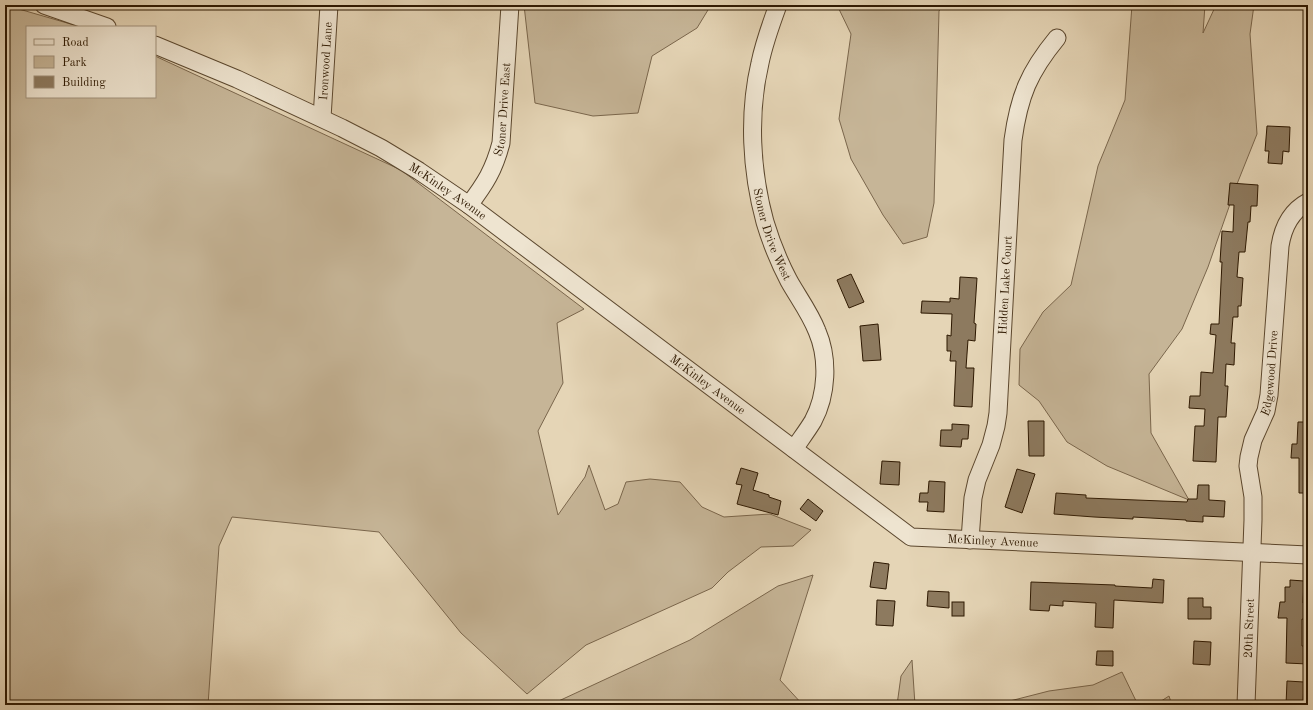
<svg xmlns="http://www.w3.org/2000/svg" width="1313" height="710" font-family="'Old Standard TT',serif">
	<rect width="100%" height="100%" fill="#e5d5b6"/>
	<filter id="stains"><feTurbulence type="fractalNoise" baseFrequency=".005" numOctaves="4"/><feColorMatrix values="0 0 0 0 .2 0 0 0 0 .09 0 0 0 0 .02 0 0 0 .5 -.17"/></filter>
	<radialGradient id="worn" r=".72"><stop offset=".6" stop-color="#630" stop-opacity="0"/><stop offset="1" stop-color="#630" stop-opacity=".3"/></radialGradient>
	<g fill="#c6b597" stroke="#7a664c">
		<polygon points="5,5 81,27 27,27 27,97 155,97 155,56 401,170 584,309 557,323 563,383 538,431 558,515 585,477 589,465 605,510 618,504 626,482 650,479 680,482 702,507 724,517 770,514 811,530 793,546 761,547 728,572 712,588 586,645 527,694 461,633 379,532 232,517 219,546 208,705 5,705"/>
		<polygon points="524,5 711,5 697,28 652,56 638,113 593,116 535,103"/>
		<polygon points="837,5 943,5 939,11 934,203 927,237 903,244 883,215 851,159 839,119 851,34"/>
		<polygon points="1132,5 1205,5 1203,33 1216,5 1254,5 1250,34 1257,134 1237,184 1208,267 1182,329 1149,374 1151,433 1189,500 1107,466 1067,442 1039,401 1019,385 1020,349 1043,312 1071,285 1098,166 1125,100"/>
		<polygon points="813,575 780,680 803,705 550,705 690,640 778,586"/>
		<polygon points="912,660 915,705 897,705 901,676"/>
		<polygon points="1122,672 1138,705 1004,705 1006,702 1049,691 1093,685"/>
		<polygon points="1169,696 1172,705 1155,705"/>
	</g>
	<g fill="#8d7a5f" stroke="#2d1801">
		<polygon points="1267,126 1290,127 1289,152 1283,151 1282,164 1268,163 1269,151 1265,151"/>
		<polygon points="1230,183 1258,185 1257,206 1251,206 1250,222 1248,222 1245,252 1239,252 1237,277 1243,278 1241,306 1238,306 1238,317 1233,317 1231,343 1235,343 1234,365 1226,364 1225,386 1228,386 1226,417 1218,417 1216,462 1193,461 1195,426 1204,426 1205,409 1189,408 1190,396 1200,396 1201,372 1213,373 1216,335 1210,334 1211,324 1219,324 1222,262 1220,262 1222,231 1233,232 1234,205 1228,205"/>
		<polygon points="851,274 864,302 849,308 837,280"/>
		<polygon points="960,277 977,278 974,323 976,324 975,341 968,340 966,368 974,368 972,407 954,406 956,361 950,361 951,351 947,351 947,335 951,336 952,314 921,313 922,301 950,302 950,298 959,299"/>
		<polygon points="878,324 881,360 863,361 860,326"/>
		<polygon points="1028,421 1044,421 1044,456 1029,456"/>
		<polygon points="1298,422 1308,422 1308,493 1299,493 1299,458 1291,458 1292,444 1297,444"/>
		<polygon points="952,424 969,425 968,439 962,439 961,447 940,446 941,430 952,430"/>
		<polygon points="882,461 900,462 899,485 880,484"/>
		<polygon points="741,468 758,473 753,490 769,495 769,497 781,501 778,515 737,504 742,485 736,484"/>
		<polygon points="1017,469 1035,474 1022,513 1005,507"/>
		<polygon points="929,481 945,482 944,512 927,511 928,502 919,502 920,493 928,493"/>
		<polygon points="1198,485 1209,485 1209,500 1225,501 1224,517 1203,516 1203,522 1186,521 1186,520 1133,517 1133,519 1094,517 1054,514 1056,493 1086,495 1086,498 1187,502 1188,499 1197,499"/>
		<polygon points="808,499 823,511 816,521 800,509"/>
		<polygon points="874,562 889,564 886,589 870,587"/>
		<polygon points="1153,579 1164,580 1163,603 1114,600 1113,628 1095,627 1096,603 1063,601 1063,606 1050,605 1049,611 1030,610 1031,582 1115,585 1115,586 1152,588"/>
		<polygon points="1290,580 1304,581 1303,603 1308,603 1308,620 1302,619 1302,646 1308,646 1308,664 1286,663 1287,618 1278,618 1280,602 1285,602 1285,587 1290,587"/>
		<polygon points="928,591 949,592 949,608 927,606"/>
		<polygon points="1188,598 1203,598 1203,607 1211,607 1211,619 1188,619"/>
		<polygon points="877,600 895,601 893,626 876,625"/>
		<rect x="952" y="602" width="12" height="14"/>
		<polygon points="1194,641 1211,642 1210,665 1193,664"/>
		<polygon points="1097,651 1113,651 1113,666 1096,665"/>
		<polygon points="1287,681 1304,682 1303,705 1286,705"/>
	</g>
	<g fill="none" stroke-linecap="round" stroke-linejoin="round">
		<g stroke="#5b472e" stroke-width="19">
			<g id="minor">
				<polyline points="44,5 107,27"/>
				<path id="s1" d="M778,5C771,24 764,43 760,63C748,114 751,171 765,222C771,242 779,262 789,281C798,297 810,313 817,331C829,359 827,395 813,421C807,431 800,440 794,449"/>
				<path id="s2" d="M155,45L237,79L342,128L381,148L419,171L469,205L911,537L1308,555"/>
				<path id="s3" d="M322,118L329,5"/>
				<path id="s4" d="M469,205C485,184 494,170 501,143L510,5"/>
				<path id="s5" d="M970,540L973,498L977,480L991,445L996,426L998,413L1013,140C1019,96 1029,72 1057,38"/>
				<path id="s6" d="M1246,705L1253,520V497L1248,466L1249,457L1253,440L1266,411L1269,395L1280,246C1283,227 1291,211 1308,202"/>
			</g>
		</g>
		<use href="#minor" stroke="#eee4d0" stroke-width="17"/>
	</g>
	<g text-anchor="middle" stroke-width="3" stroke-linejoin="round" paint-order="stroke">
		<g font-size="12" fill="#2d1801" stroke="#eee4d0">
			<text dy="4" stroke="none"><textPath href="#s3" startOffset="57">Ironwood Lane</textPath></text>
			<text dy="4" stroke="none"><textPath href="#s4" startOffset="104">Stoner Drive East</textPath></text>
			<text dy="4" stroke="none"><textPath href="#s2" startOffset="328">McKinley Avenue</textPath></text>
			<text dy="4" stroke="none"><textPath href="#s1" startOffset="235">Stoner Drive West</textPath></text>
			<text dy="4" stroke="none"><textPath href="#s5" startOffset="259">Hidden Lake Court</textPath></text>
			<text dy="4" stroke="none"><textPath href="#s6" startOffset="336">Edgewood Drive</textPath></text>
			<text dy="4" stroke="none"><textPath href="#s2" startOffset="652">McKinley Avenue</textPath></text>
			<text dy="4" stroke="none"><textPath href="#s2" startOffset="988">McKinley Avenue</textPath></text>
			<text dy="4" stroke="none"><textPath href="#s6" startOffset="77">20th Street</textPath></text>
		</g>
	</g>
	<rect width="1313" height="710" fill="none" stroke="#e5d5b6" stroke-width="20"/>
	<rect x="6" y="6" width="1301" height="698" fill="none" stroke="#2d1801" stroke-width="2"/>
	<rect x="10" y="10" width="1293" height="690" fill="none" stroke="#2d1801"/>
	<rect x="26" y="26" width="130" height="72" fill="#eee4d0" stroke="#a1927d"/>
	<rect x="34" y="39" width="20" height="6" fill="#eee4d0" stroke="#a1927d"/>
	<text x="62" y="46" font-size="12" fill="#2d1801">Road</text>
	<rect x="34" y="56" width="20" height="12" fill="#c6b597" stroke="#a1927d"/>
	<text x="62" y="66" font-size="12" fill="#2d1801">Park</text>
	<rect x="34" y="76" width="20" height="12" fill="#8d7a5f" stroke="#a1927d"/>
	<text x="62" y="86" font-size="12" fill="#2d1801">Building</text>
	<rect width="100%" height="100%" filter="url(#stains)"/>
	<rect width="100%" height="100%" fill="url(#worn)"/>
</svg>
